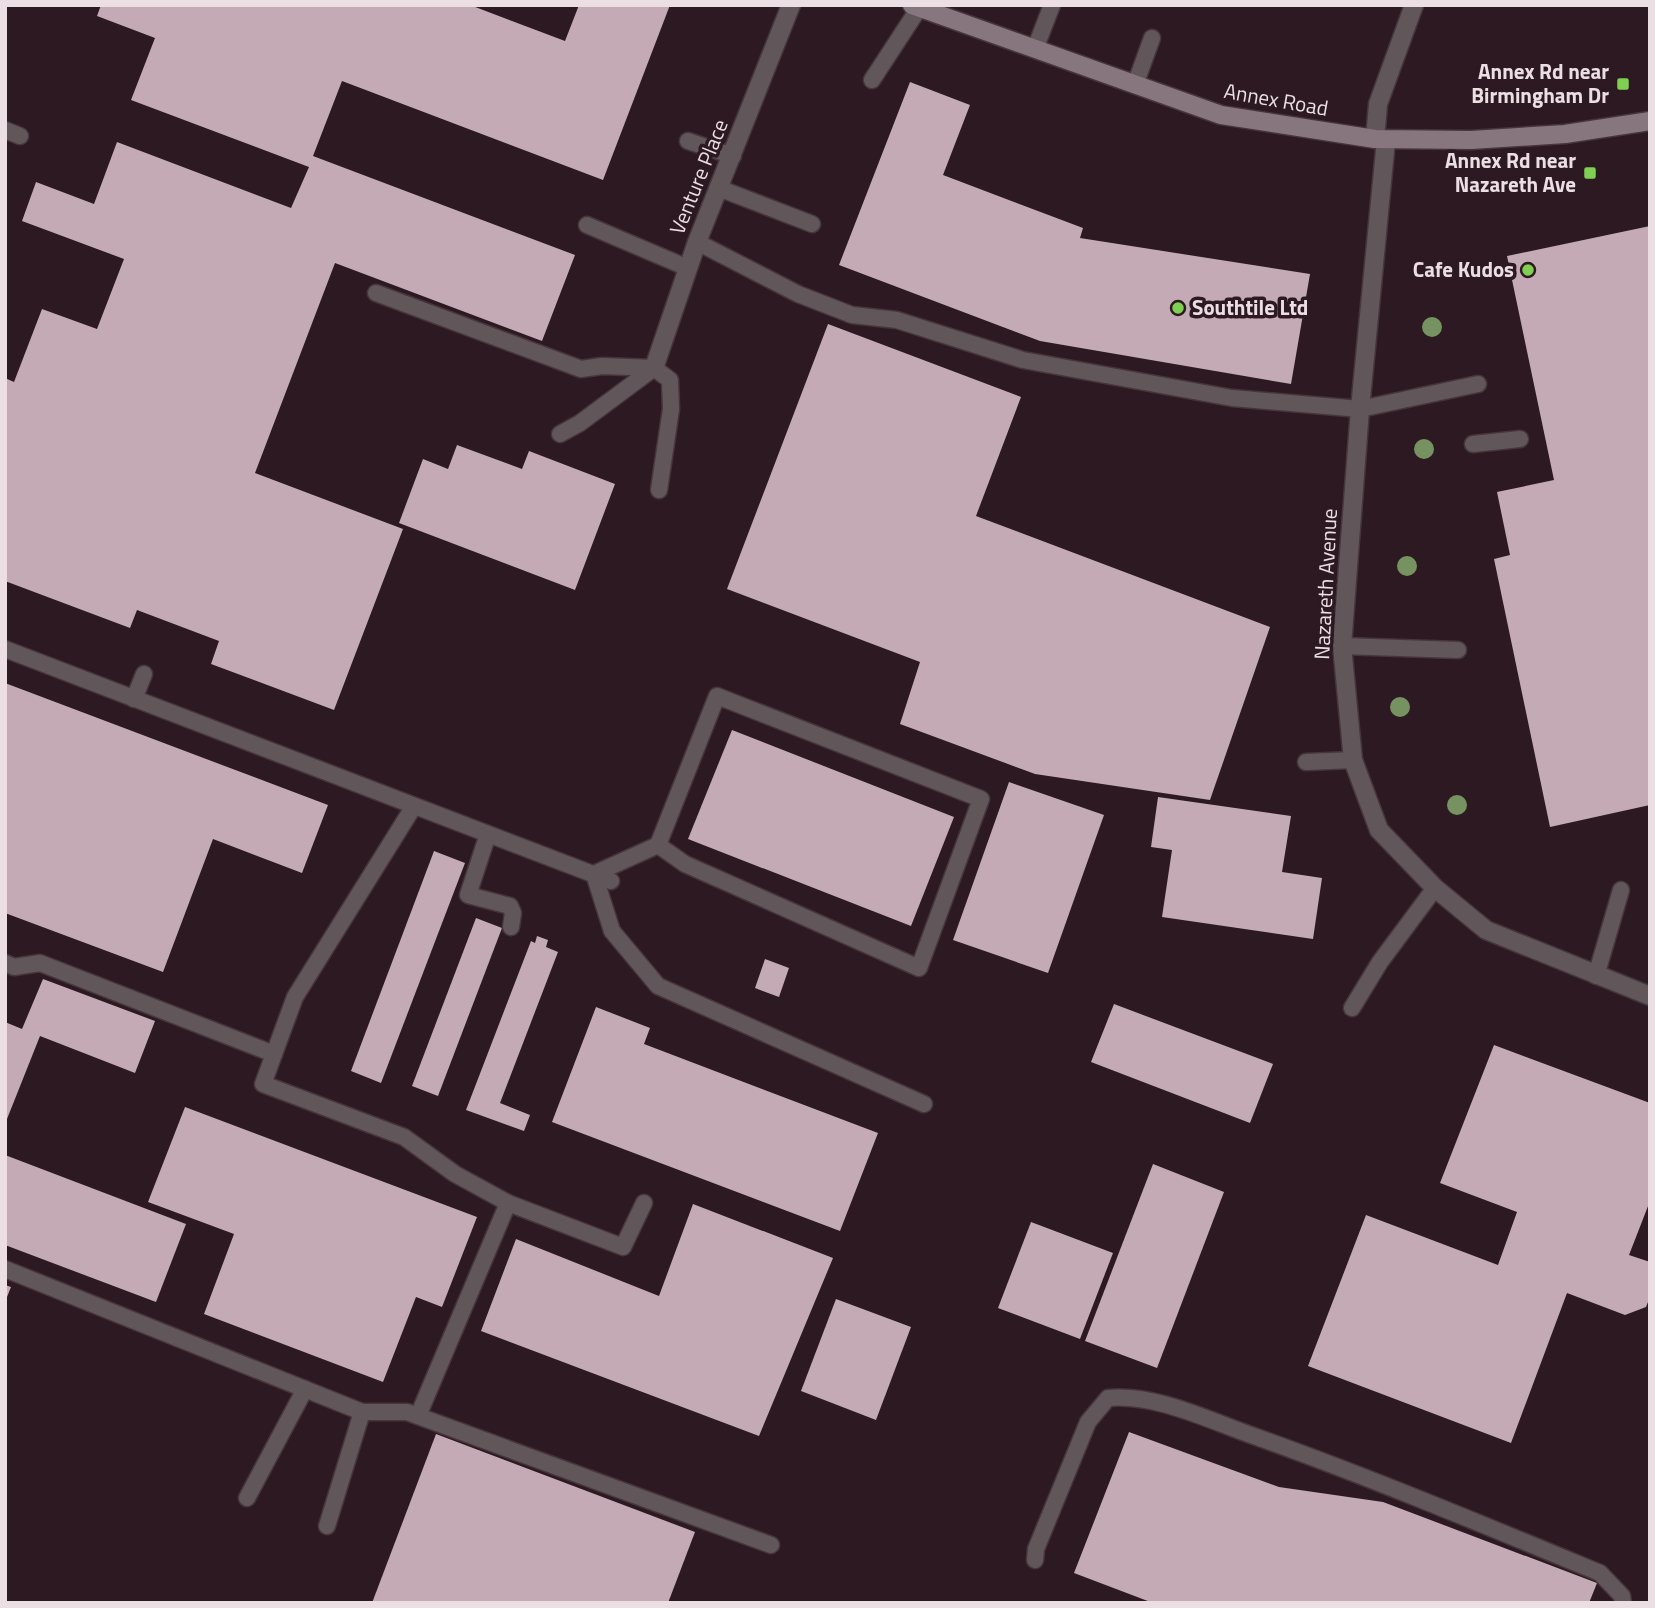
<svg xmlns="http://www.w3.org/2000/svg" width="1655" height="1608" font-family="'Titillium Web',sans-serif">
	<rect width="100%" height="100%" fill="#2c1921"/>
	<g fill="#c4aab4">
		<polygon points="101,5 470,5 565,41 579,5 670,5 603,180 342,81 313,156 575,255 542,341 335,263 255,473 403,529 334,710 211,664 219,641 137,610 130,628 5,581 5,378 14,382 42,309 97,329 124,259 22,221 36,182 94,204 117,142 291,208 309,167 131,100 155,38 97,16"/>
		<polygon points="910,82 970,105 943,175 1083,228 1080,238 1310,274 1291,384 1040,341 839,265"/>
		<polygon points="1650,226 1650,805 1550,827 1494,559 1510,555 1497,492 1554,480 1507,256"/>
		<polygon points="828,324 1021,397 976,516 1270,627 1210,800 1035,774 900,724 920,662 727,589"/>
		<polygon points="457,445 522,469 529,451 615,484 575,590 399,523 423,459 448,469"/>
		<polygon points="5,683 328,805 302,873 213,839 163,972 5,913"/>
		<polygon points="732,730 954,817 911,926 688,839"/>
		<polygon points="1009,782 1104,815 1048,973 953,940"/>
		<polygon points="1158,797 1291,816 1282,872 1322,878 1313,939 1162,917 1172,850 1151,847"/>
		<polygon points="434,851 465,863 381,1083 351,1071"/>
		<polygon points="476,918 502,928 438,1096 412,1086"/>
		<polygon points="537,936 548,940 546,947 558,952 500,1103 530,1115 524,1131 466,1110 531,941 535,943"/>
		<polygon points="765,959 789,968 779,997 755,988"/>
		<polygon points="43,979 155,1021 135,1073 40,1036 5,1124 5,1022 22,1029"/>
		<polygon points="1114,1004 1273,1064 1250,1123 1091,1062"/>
		<polygon points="596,1007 650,1028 644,1044 878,1133 840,1231 552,1122"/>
		<polygon points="1494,1045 1650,1103 1650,1201 1629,1255 1650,1262 1650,1297 1646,1307 1625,1315 1567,1293 1511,1443 1308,1366 1366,1215 1498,1265 1517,1212 1440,1183"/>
		<polygon points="185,1107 477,1217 442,1307 416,1297 383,1382 204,1314 234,1234 148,1202"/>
		<polygon points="5,1155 186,1224 156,1302 5,1245"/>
		<polygon points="1153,1164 1224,1192 1157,1368 1085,1341"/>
		<polygon points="693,1204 833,1258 759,1436 481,1331 516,1239 659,1296"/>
		<polygon points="1031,1222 1113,1253 1080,1339 998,1308"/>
		<polygon points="5,1285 11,1287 5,1302"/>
		<polygon points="836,1299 911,1327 876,1420 801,1391"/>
		<polygon points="1129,1432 1279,1487 1383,1502 1597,1583 1589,1603 1153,1603 1074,1573"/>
		<polygon points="436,1434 695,1532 668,1603 372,1603"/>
	</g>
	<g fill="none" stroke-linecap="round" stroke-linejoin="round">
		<g stroke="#47353c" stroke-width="19">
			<g id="lane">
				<polyline points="1035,49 1052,5"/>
				<polyline points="872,80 921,5"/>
				<polyline points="1135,85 1152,38"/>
				<polyline points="5,130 20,136"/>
				<polyline points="688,141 733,156"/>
				<polyline points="721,189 812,224"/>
				<polyline points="587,225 688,268"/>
				<polyline points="697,242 798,294 852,315 897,320 1023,360 1232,398 1360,409 1478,384"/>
				<polyline points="376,293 581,369 602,366 654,368"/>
				<polyline points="560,434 580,423 654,368 670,380 671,409 659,490"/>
				<polyline points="1473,444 1520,439"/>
				<polyline points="1342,646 1458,650"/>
				<polyline points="5,649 611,881"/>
				<polyline points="134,699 144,674"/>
				<polyline points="1306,762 1353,760"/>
				<polyline points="414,806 295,997 263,1084 404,1137 455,1174 508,1203 623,1247 644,1203"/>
				<polyline points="488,834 468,895 510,906 513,913 511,927"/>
				<polyline points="658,845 717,696 981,799 919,968 685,864 658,845 594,874 612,931 658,986 924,1104"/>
				<polyline points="5,963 14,967 40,963 274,1054"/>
				<polyline points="1596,976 1621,890"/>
				<polyline points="1352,1008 1380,962 1435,888"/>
				<polyline points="5,1269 362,1412 407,1412 771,1545"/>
				<polyline points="418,1416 508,1203"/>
				<polyline points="247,1498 305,1389"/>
				<polyline points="327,1526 362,1412"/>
				<path d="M1035,1560L1036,1549L1088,1422L1108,1398C1156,1394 1206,1419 1251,1435C1369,1477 1484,1525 1600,1573L1622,1596L1623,1603"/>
			</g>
		</g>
		<g stroke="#47353c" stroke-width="21">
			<g id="street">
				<polyline points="1375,139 1378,104 1414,5"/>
				<polyline points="1386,140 1360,409 1342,646 1353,760 1379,830 1435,888 1486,930 1650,996"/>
				<polyline points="654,368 697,242 791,5"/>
			</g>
		</g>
		<g stroke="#47353c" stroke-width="21">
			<polyline id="secondary" points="912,5 1221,115 1375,139 1471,140 1565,134 1650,121"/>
		</g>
		<use href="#lane" stroke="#61575b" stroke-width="16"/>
		<use href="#street" stroke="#61575b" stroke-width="18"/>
		<use href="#secondary" stroke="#87767d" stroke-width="18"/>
	</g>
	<g fill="#779261">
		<circle cx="1432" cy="327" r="10"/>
		<circle cx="1424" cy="449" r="10"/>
		<circle cx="1407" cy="566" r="10"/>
		<circle cx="1400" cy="707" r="10"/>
		<circle cx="1457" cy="805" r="10"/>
	</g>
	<g fill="#7fd052" stroke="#2c1921" stroke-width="2.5">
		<rect x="1616" y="77" width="14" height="14" rx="3.5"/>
		<rect x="1583" y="166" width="14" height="14" rx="3.5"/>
		<circle cx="1528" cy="270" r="7"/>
		<circle cx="1178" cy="308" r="7"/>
	</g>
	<g text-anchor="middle" stroke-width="7" stroke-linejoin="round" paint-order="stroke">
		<g font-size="21" font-weight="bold" fill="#ecdfe4" stroke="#2c1921" text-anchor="end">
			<text x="1609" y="79">Annex Rd near<tspan x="1609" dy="24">Birmingham Dr</tspan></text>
			<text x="1576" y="168">Annex Rd near<tspan x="1576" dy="24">Nazareth Ave</tspan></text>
			<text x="1514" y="277">Cafe Kudos</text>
			<text x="1192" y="315" text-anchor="start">Southtile Ltd</text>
		</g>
		<g font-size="21" fill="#ecdfe4" stroke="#2c1921">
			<text transform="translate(1276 100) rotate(10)" y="7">Annex Road</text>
			<text transform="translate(699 177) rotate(-68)" y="7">Venture Place</text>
			<text transform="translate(1326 584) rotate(-87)" y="7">Nazareth Avenue</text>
		</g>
	</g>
	<rect width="1655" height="1608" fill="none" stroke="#ecdfe4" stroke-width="14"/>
</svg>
